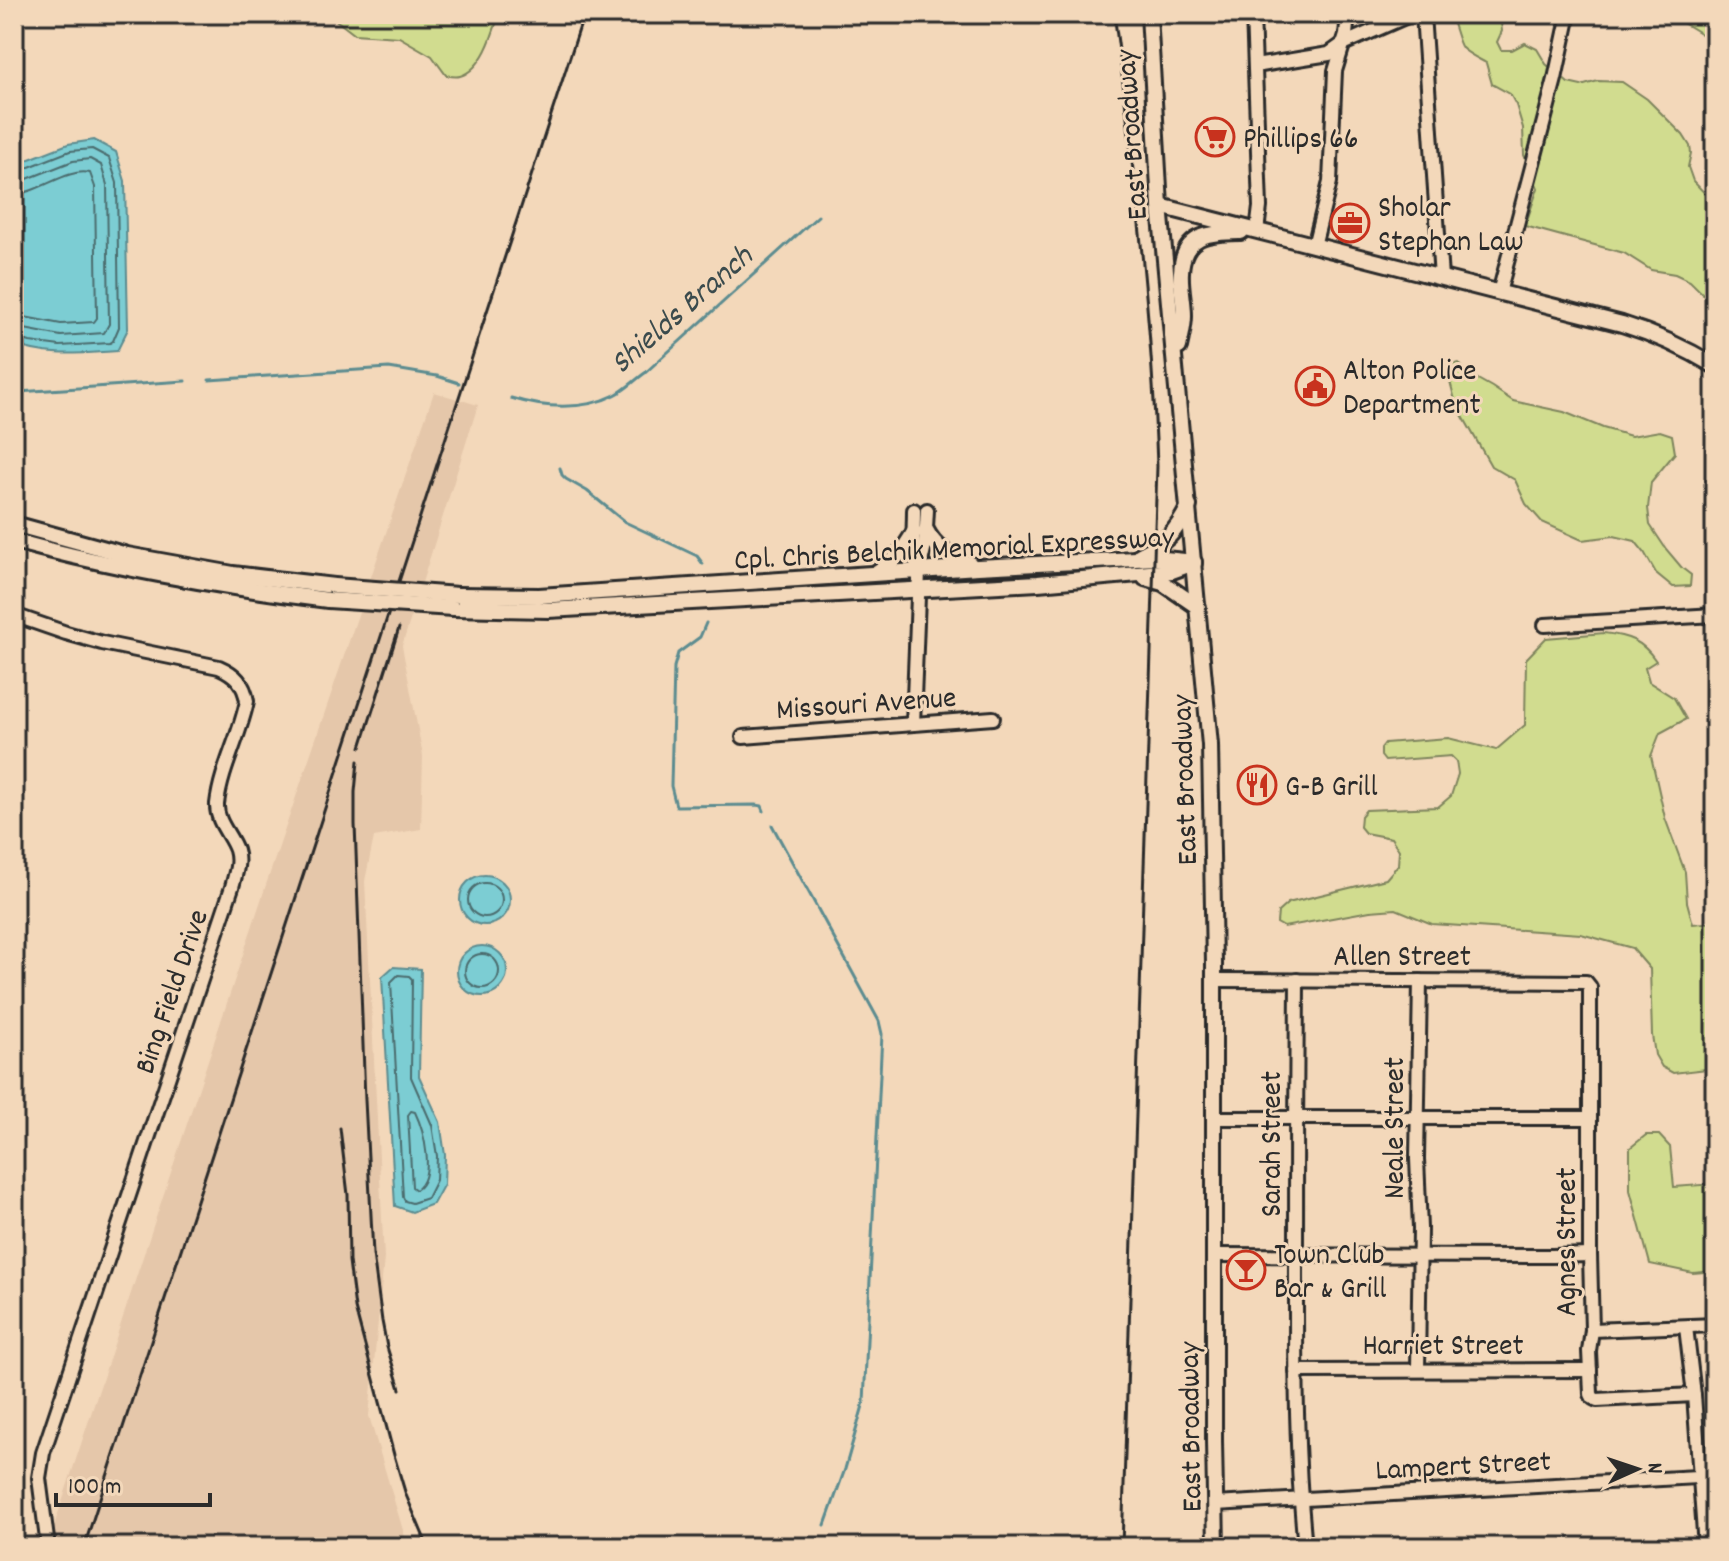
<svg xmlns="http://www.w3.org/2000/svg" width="1729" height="1561" font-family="Dekko,sans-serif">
	<rect width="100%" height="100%" fill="#f3d8ba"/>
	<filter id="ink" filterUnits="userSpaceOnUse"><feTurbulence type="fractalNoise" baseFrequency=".0125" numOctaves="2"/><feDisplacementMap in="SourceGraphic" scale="16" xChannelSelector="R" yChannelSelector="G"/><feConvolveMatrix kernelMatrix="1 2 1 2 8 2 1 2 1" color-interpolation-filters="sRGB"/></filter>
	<g filter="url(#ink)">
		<polygon fill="#e5c7aa" points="434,392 478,405 402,646 423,756 421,829 374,837 365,881 384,1258 369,1416 408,1547 47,1547 268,879"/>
		<g fill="#d1dc8f" stroke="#7e845d" stroke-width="2">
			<path d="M328,14H499C493,34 483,69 460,76C457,77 450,76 446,75L432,56L399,37L354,34Z"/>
			<path d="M1452,14H1500L1502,31L1497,42L1501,50H1512L1525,43L1537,49L1546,64L1568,83L1581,86L1598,81L1622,82L1647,99L1683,135L1690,146L1691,153L1688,167L1693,181L1715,204V302L1709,300L1690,281L1675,274L1651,270L1624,253L1525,226L1538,188L1524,155L1523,128L1516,105L1510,94L1492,84L1486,63C1479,59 1468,54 1462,48C1458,43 1454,24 1450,16Z"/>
			<polygon points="1659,14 1715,14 1715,42 1678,20 1665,17"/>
			<polygon points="1459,363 1467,373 1492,387 1513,401 1564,412 1603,428 1631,436 1660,431 1672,435 1675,453 1651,482 1648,508 1650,525 1666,549 1682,568 1691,575 1690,586 1673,587 1656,573 1644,552 1635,541 1614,536 1582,540 1542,522 1526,504 1515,480 1491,466 1456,404 1446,366"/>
			<path d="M1604,633C1628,636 1642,640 1656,661L1645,668L1649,682L1674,698L1686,719L1660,733L1651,756L1665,818L1685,872L1687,902L1693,924L1715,922V1068L1673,1073L1662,1067L1655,1055L1652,1035L1650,969L1632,948L1581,934L1432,924L1396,909L1370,911L1284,927L1277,923L1278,912L1288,903L1386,879L1398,865L1399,850L1391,838L1365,833L1360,827L1361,816L1366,810L1438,807L1451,796L1458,774L1456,761L1451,756L1385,761L1381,756V748L1385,743L1448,738L1496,750L1525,725L1526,659L1546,638Z"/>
			<polygon points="1646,1135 1659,1135 1670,1147 1674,1187 1715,1184 1715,1271 1693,1273 1650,1264 1630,1190 1630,1148"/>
		</g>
		<g fill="#7ccdd3" stroke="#5c8c90" stroke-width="2">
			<path d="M94,140L116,152L125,181L128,329L117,351C82,353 47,358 14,344V165L68,144Z"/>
			<circle cx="485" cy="900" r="25"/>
			<circle cx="482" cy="971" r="25"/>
			<polygon points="393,967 421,969 419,1076 440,1122 445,1155 444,1184 433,1204 412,1212 395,1206 382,977"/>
		</g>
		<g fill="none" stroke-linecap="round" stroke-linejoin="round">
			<g stroke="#4b6c6e" stroke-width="2">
				<polyline points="14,172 19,171 70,151 92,149 109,158 117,183 119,327 113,341 110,343 60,346 30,342 14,337"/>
				<polyline points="14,182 22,181 73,161 90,159 101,165 107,185 109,324 104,333 61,336 14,327"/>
				<path d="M14,194C40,193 66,168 90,173L95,187L97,318L94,322L61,324L14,315"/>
				<circle cx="485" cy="900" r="17"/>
				<circle cx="482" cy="971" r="17"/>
				<polygon points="398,975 409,976 412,979 411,1077 432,1125 437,1156 436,1180 427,1198 412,1203 405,1201 403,1197 391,982"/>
				<path d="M411,1111L415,1112C424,1131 436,1177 416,1190L412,1187L408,1115Z"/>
			</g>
			<g stroke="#5c8c90" stroke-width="3">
				<polyline points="1695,14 1715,21"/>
				<polyline points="209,380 389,368 437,376 459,383"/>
				<polyline points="14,390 18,392 185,381"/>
				<path d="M511,398C543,408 583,411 615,395C625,390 635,380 645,373L818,216"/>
				<polyline points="560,468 562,475 566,479 587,491 625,522 697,556 703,564"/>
				<polyline points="706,623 700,637 678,653 674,667 671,786 676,806 756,805 762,806 764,811"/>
				<polyline points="772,825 879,1021 882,1034 864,1402 845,1469 825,1525"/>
			</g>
			<g stroke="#2b2b2b" stroke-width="18">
				<g id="minor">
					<polyline points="1253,14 1260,207 1257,231"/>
					<polyline points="1423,14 1441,278"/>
					<polyline points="1255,66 1329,54 1343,44 1412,14"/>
					<polyline points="1314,246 1330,182 1335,71 1346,35 1348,14"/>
					<polyline points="1499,293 1555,79 1569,14"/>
					<path d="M914,510C914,531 911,551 919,571"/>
					<path d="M14,615L66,633L102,643L219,667C235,674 244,683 247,701C240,736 221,769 217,804C216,822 231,835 236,850C240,863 235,875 232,887L43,1453L39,1478L48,1547"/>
					<polyline points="1545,625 1715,615"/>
					<polyline points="913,724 919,571 925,545 927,510"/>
					<polyline points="743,737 993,718"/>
					<polyline points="1214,980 1586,982 1590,987 1590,1255 1592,1330 1589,1351 1591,1394 1593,1398 1597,1400 1694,1395"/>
					<path d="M1297,980C1296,1072 1296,1163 1296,1255C1296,1352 1295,1450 1305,1547"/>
					<polyline points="1214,1118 1590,1118"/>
					<polyline points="1214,1255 1552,1256 1590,1255"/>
					<polyline points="1686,1327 1694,1395 1705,1547"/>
					<polyline points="1592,1330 1715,1325"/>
					<polyline points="1418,1370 1420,1228 1417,1159 1420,981"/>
					<polyline points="1296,1371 1590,1370"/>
					<polyline points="1215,1504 1715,1476"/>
				</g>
			</g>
			<g stroke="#2b2b2b" stroke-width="20">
				<g id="major">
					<polyline points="1149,14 1160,206 1210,745 1214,964 1214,1441 1216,1547"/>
					<path d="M1160,206L1622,324C1655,334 1685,348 1715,366"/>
					<path d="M1179,347C1181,337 1184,326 1184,316C1184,301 1180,286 1181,272C1183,233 1210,233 1241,232"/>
					<polyline points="14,524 127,555 233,574 334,586"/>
					<path d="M926,530C935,548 951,558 970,564"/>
					<path d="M14,541C117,569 222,587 328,600"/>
					<path d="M1140,555C1166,543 1176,532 1189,506"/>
					<path d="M877,572C894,562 904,550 914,532"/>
					<polyline points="1145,578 1163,583 1198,607"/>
					<polyline points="458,595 539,596 978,567 1155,558 1194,562"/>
					<polyline points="453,608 548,610 1038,583 1172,571 1194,563"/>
				</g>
			</g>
			<use href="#minor" stroke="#f3d8ba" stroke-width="12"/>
			<use href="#major" stroke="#f3d8ba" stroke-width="14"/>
			<g stroke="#2b2b2b" stroke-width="3">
				<path d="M1114,14C1123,75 1129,136 1136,197C1146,286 1154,376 1157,466L1122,1547"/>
				<polyline points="361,747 399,628"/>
				<polyline points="358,761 355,792 355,824 365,1100 373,1254 382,1321 387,1347 400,1389"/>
				<polyline points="340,1128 348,1195 349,1261 355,1308 394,1455 406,1495 428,1547"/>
				<polyline points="84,1547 584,14"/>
			</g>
			<g stroke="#2b2b2b" stroke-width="20" stroke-linecap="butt">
				<g id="major-bridge">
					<polyline points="334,586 458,595"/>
					<polyline points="328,600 453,608"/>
				</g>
			</g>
			<use href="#major-bridge" stroke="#f3d8ba" stroke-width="14"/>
		</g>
	</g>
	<defs>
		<g id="supermarket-ring" transform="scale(2)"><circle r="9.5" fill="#f3d8ba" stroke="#c8321e" stroke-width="1.5"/><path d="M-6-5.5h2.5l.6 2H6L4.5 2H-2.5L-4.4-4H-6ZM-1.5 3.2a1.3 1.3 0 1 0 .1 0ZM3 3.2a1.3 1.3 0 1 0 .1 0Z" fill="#c8321e"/></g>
		<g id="office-ring" transform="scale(2)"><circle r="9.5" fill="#f3d8ba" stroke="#c8321e" stroke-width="1.5"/><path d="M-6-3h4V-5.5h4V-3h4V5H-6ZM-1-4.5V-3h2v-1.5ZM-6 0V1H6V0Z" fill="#c8321e"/></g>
		<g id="civic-ring" transform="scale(2)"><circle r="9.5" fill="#f3d8ba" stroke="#c8321e" stroke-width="1.5"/><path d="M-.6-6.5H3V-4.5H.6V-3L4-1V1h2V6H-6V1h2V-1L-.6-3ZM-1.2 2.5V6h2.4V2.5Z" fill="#c8321e"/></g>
		<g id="restaurant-ring" transform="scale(2)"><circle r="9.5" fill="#f3d8ba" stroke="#c8321e" stroke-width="1.5"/><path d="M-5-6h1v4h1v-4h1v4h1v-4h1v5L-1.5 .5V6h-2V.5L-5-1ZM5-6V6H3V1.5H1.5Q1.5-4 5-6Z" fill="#c8321e"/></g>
		<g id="bar-ring" transform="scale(2)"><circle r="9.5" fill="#f3d8ba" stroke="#c8321e" stroke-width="1.5"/><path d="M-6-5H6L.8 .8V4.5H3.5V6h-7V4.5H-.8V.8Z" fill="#c8321e"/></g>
	</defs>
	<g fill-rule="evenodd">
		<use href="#supermarket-ring" x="1215" y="137"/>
		<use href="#office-ring" x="1350" y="223"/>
		<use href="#civic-ring" x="1315" y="386"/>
		<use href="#restaurant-ring" x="1257" y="785"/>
		<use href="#bar-ring" x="1246" y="1270"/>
	</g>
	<g text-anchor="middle" stroke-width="6" stroke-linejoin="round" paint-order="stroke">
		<g font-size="30" fill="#2b2b2b" stroke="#f3d8ba">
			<text transform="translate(1130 135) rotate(-94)" y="10">East Broadway</text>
			<text transform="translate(954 547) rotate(-3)" y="10">Cpl. Chris Belchik Memorial Expressway</text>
			<text transform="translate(866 702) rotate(-4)" y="10">Missouri Avenue</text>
			<text transform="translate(1183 780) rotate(-92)" y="10">East Broadway</text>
			<text x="1402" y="965">Allen Street</text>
			<text transform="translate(170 991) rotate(-71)" y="10">Bing Field Drive</text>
			<text transform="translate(1393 1128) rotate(-90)" y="10">Neale Street</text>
			<text transform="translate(1270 1144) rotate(-90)" y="10">Sarah Street</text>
			<text transform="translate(1565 1242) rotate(-90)" y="10">Agnes Street</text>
			<text x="1443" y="1354">Harriet Street</text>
			<text transform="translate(1189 1427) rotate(-91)" y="10">East Broadway</text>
			<text transform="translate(1463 1464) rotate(-3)" y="10">Lampert Street</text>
		</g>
		<g font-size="30" fill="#2b2b2b" stroke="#f3d8ba" text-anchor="start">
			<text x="1243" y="147">Phillips 66</text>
			<text x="1378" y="216">Sholar<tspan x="1378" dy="34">Stephan Law</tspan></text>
			<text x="1343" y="379">Alton Police<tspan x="1343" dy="34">Department</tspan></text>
			<text x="1285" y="795">G-B Grill</text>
			<text x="1274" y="1263">Town Club<tspan x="1274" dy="34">Bar &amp; Grill</tspan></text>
		</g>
		<g font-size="32" font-style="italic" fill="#3b4b4d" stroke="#f3d8ba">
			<text transform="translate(680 308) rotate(-41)" y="11">Shields Branch</text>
		</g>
	</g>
	<rect width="1729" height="1561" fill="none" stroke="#f3d8ba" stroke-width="48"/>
	<rect x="24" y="24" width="1681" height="1513" fill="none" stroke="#2b2b2b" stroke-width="3" filter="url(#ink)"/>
	<g transform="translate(1637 1469) rotate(87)" stroke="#f3d8ba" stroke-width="6" paint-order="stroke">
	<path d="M0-6L14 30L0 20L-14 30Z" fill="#2b2b2b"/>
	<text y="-12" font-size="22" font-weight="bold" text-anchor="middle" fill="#2b2b2b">N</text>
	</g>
	<path d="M56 1493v12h154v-12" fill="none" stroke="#2b2b2b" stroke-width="4"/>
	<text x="68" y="1493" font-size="24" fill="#2b2b2b" stroke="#f3d8ba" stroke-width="6" paint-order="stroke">100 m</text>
</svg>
